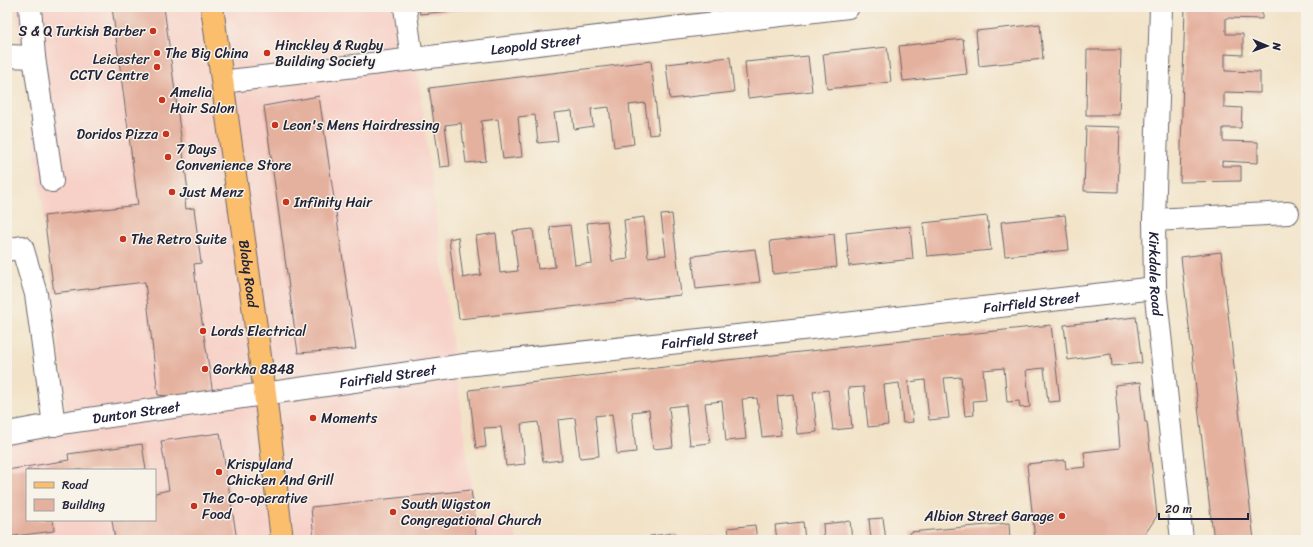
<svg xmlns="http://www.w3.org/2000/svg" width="1313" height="547" font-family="Sriracha,sans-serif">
	<rect width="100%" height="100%" fill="#f7f3e8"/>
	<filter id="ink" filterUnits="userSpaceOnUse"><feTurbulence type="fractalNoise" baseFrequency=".025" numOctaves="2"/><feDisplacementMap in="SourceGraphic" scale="8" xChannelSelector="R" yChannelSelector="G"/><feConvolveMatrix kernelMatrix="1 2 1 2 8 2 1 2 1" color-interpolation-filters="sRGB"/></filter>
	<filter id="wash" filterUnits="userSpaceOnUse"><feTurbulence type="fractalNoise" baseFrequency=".012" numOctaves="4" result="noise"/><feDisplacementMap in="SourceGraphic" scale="16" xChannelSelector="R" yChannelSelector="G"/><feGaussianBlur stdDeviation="0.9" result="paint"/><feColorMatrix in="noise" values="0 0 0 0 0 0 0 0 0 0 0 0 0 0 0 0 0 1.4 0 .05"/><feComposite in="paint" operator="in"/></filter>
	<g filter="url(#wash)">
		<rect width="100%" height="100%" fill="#f2e3c8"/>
		<path fill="#f7d1c8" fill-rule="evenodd" d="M15,7H409L475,517L514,513L517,540H7V433L68,422L44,216ZM27,470H155V520H27Z"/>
		<g id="blocks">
			<g fill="#e5b19f">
				<polygon points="112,7 164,7 189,199 185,200 186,209 194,208 201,263 194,264 195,276 214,401 158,395 145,282 54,293 44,216 138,205"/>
				<polygon points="419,7 481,7 481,8 420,14"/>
				<polygon points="1185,7 1262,7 1262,19 1226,18 1226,34 1243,34 1243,55 1225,54 1225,71 1260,72 1260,93 1224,92 1224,107 1242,108 1241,128 1223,128 1223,141 1258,142 1258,163 1222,161 1222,166 1241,166 1241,181 1180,182"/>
				<polygon points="1040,24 1043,59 979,66 976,31"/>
				<polygon points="963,39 967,74 903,81 899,46"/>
				<polygon points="887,47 891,82 827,89 823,54"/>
				<polygon points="1087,50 1121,50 1119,115 1086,115"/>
				<polygon points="808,56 812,91 748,98 745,62"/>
				<polygon points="730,57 734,92 670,99 666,64"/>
				<polygon points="651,61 659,134 649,135 645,103 629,105 634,144 614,147 609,107 591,109 593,126 574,129 572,111 554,113 558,141 538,143 535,115 518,117 522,157 503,159 498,119 481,121 486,161 466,163 461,123 445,125 450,166 440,167 429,88"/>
				<polygon points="319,96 356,349 298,353 264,106"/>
				<polygon points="1086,126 1120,127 1118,192 1084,191"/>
				<polygon points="672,214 681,295 459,319 449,239 458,237 463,278 473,276 481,275 476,236 496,233 500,273 518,271 513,231 533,229 538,269 555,267 550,227 570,225 575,265 592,263 587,223 607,221 612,261 628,259 624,220 644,217 648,257 666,255 661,215"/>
				<polygon points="1065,215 1069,250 1005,256 1001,222"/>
				<polygon points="987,216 991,250 927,256 923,223"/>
				<polygon points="910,226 913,259 849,266 846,233"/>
				<polygon points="834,234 837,267 773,274 770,241"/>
				<polygon points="755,249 760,282 696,289 692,256"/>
				<polygon points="1221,252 1249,498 1254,540 1214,540 1209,502 1181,257"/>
				<polygon points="1136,317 1142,363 1112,366 1111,354 1068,360 1064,325"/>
				<polygon points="1051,325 1060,401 1048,402 1044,368 1026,370 1030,407 1020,408 1019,401 1007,402 1004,368 983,370 986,400 973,401 974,415 965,416 961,377 944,378 949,418 929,420 925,380 908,382 913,422 903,423 899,383 884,385 888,425 868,427 864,387 848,388 852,428 833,430 828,390 813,392 817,432 797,434 793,394 777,396 781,435 762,437 757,398 742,399 746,439 726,441 722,401 705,403 710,443 690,445 686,405 669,407 673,447 653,449 649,410 632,412 636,452 617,454 612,414 595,416 599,456 580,458 575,418 558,420 562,460 543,462 538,422 521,424 525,464 506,466 501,427 484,428 486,447 476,448 469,390 690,364"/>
				<polygon points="1141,382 1145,422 1147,422 1157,516 1141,540 1035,540 1027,464 1065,460 1066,469 1086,467 1084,452 1120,448 1115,385"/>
				<polygon points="220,433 237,540 115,540 112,520 155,520 155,493 169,490 161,441"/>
				<polygon points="142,444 146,470 27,470 27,520 53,520 54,531 7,537 7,470 69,460 68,454"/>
				<polygon points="471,490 475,517 476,540 314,540 311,507"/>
				<polygon points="883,518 886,540 871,540 869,519"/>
				<polygon points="850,521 852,540 824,540 823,524"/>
				<polygon points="803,522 805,540 777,540 775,525"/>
				<polygon points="1009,523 1010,540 911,540 910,532"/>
				<polygon points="755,525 757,540 730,540 728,528"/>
				<polygon points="676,533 677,540 650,540 650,536"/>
				<polygon points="715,536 715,540 690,540 690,538"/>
			</g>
		</g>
	</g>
	<g filter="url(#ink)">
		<use href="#blocks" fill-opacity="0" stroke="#6b666c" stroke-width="1"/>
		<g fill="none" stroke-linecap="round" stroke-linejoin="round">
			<g stroke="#6b666c" stroke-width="24">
				<g id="minor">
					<polyline points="30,7 34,57 52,181"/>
					<polyline points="405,7 412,59"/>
					<path id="s1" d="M1161,7L1154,220L1155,288L1182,540"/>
					<polyline points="7,56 34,57"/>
					<path id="s2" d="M223,82L238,80L848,7"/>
					<polyline points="1154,220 1288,213"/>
					<polyline points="7,250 22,247 36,294 54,425"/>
					<path id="s3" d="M7,433L68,422L465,365L802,329L1155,288"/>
				</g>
			</g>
			<g stroke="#6b666c" stroke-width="24">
				<g id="major">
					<path id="s4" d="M212,7L265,393L282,540"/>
				</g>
			</g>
			<use href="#minor" stroke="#fff" stroke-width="22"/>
			<use href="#major" stroke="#fabe6d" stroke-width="22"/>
		</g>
	</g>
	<g fill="#c8321e" stroke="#f7f3e8" stroke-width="1.5">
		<circle cx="153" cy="31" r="4"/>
		<circle cx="157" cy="53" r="4"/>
		<circle cx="267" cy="53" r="4"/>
		<circle cx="157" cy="67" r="4"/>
		<circle cx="162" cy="100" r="4"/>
		<circle cx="275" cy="125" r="4"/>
		<circle cx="166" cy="134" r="4"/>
		<circle cx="168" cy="157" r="4"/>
		<circle cx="172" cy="192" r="4"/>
		<circle cx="286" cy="202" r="4"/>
		<circle cx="123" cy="239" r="4"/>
		<circle cx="203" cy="331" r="4"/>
		<circle cx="205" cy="369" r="4"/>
		<circle cx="313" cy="418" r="4"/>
		<circle cx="219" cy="472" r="4"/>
		<circle cx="194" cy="506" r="4"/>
		<circle cx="393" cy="512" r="4"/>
		<circle cx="1062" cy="516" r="4"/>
	</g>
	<g text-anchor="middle" stroke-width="3" stroke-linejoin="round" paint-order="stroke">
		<g font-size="14" fill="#22223b" stroke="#f7f3e8" text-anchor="start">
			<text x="145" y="36" text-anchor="end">S &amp; Q Turkish Barber</text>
			<text x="275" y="50">Hinckley &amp; Rugby<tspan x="275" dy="16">Building Society</tspan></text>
			<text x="165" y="58">The Big China</text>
			<text x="149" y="64" text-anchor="end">Leicester<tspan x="149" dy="16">CCTV Centre</tspan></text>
			<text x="170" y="97">Amelia<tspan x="170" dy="16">Hair Salon</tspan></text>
			<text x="283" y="130">Leon's Mens Hairdressing</text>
			<text x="158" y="139" text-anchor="end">Doridos Pizza</text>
			<text x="176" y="154">7 Days<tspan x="176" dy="16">Convenience Store</tspan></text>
			<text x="180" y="197">Just Menz</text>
			<text x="294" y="207">Infinity Hair</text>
			<text x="131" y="244">The Retro Suite</text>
			<text x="211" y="336">Lords Electrical</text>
			<text x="213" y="374">Gorkha 8848</text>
			<text x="321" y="423">Moments</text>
			<text x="227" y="469">Krispyland<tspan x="227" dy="16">Chicken And Grill</tspan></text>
			<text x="202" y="503">The Co-operative<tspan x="202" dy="16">Food</tspan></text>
			<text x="401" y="509">South Wigston<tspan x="401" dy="16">Congregational Church</tspan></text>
			<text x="1054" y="521" text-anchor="end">Albion Street Garage</text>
		</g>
		<g font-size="14" fill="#22223b" stroke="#f7f3e8">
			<text dy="5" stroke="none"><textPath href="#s2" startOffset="315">Leopold Street</textPath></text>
			<text dy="5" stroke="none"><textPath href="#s4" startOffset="269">Blaby Road</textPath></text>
			<text dy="5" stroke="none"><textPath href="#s1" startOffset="267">Kirkdale Road</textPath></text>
			<text dy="5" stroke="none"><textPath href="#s3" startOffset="1033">Fairfield Street</textPath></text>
			<text dy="5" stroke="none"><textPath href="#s3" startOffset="709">Fairfield Street</textPath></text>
			<text dy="5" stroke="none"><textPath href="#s3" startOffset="385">Fairfield Street</textPath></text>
			<text dy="5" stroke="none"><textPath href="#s3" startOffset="131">Dunton Street</textPath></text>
		</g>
	</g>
	<rect width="1313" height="547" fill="none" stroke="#f7f3e8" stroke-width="24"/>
	<rect x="26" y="469" width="130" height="52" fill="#f7f3e8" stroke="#a29fa3"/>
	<rect x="34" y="482" width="20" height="6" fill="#fabe6d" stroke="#a29fa3"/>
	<text x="62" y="489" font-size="12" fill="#22223b">Road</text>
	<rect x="34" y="499" width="20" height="12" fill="#e5b19f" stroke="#a29fa3"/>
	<text x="62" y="509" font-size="12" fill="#22223b">Building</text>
	<g transform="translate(1267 46) rotate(92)" stroke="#f7f3e8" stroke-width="3" paint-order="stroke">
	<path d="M0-3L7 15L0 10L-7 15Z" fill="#22223b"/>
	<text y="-6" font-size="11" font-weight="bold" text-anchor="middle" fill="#22223b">N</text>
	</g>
	<path d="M1159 513v6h89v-6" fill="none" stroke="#22223b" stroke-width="2"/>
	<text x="1165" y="513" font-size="12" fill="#22223b" stroke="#f7f3e8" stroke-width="3" paint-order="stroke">20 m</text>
</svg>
